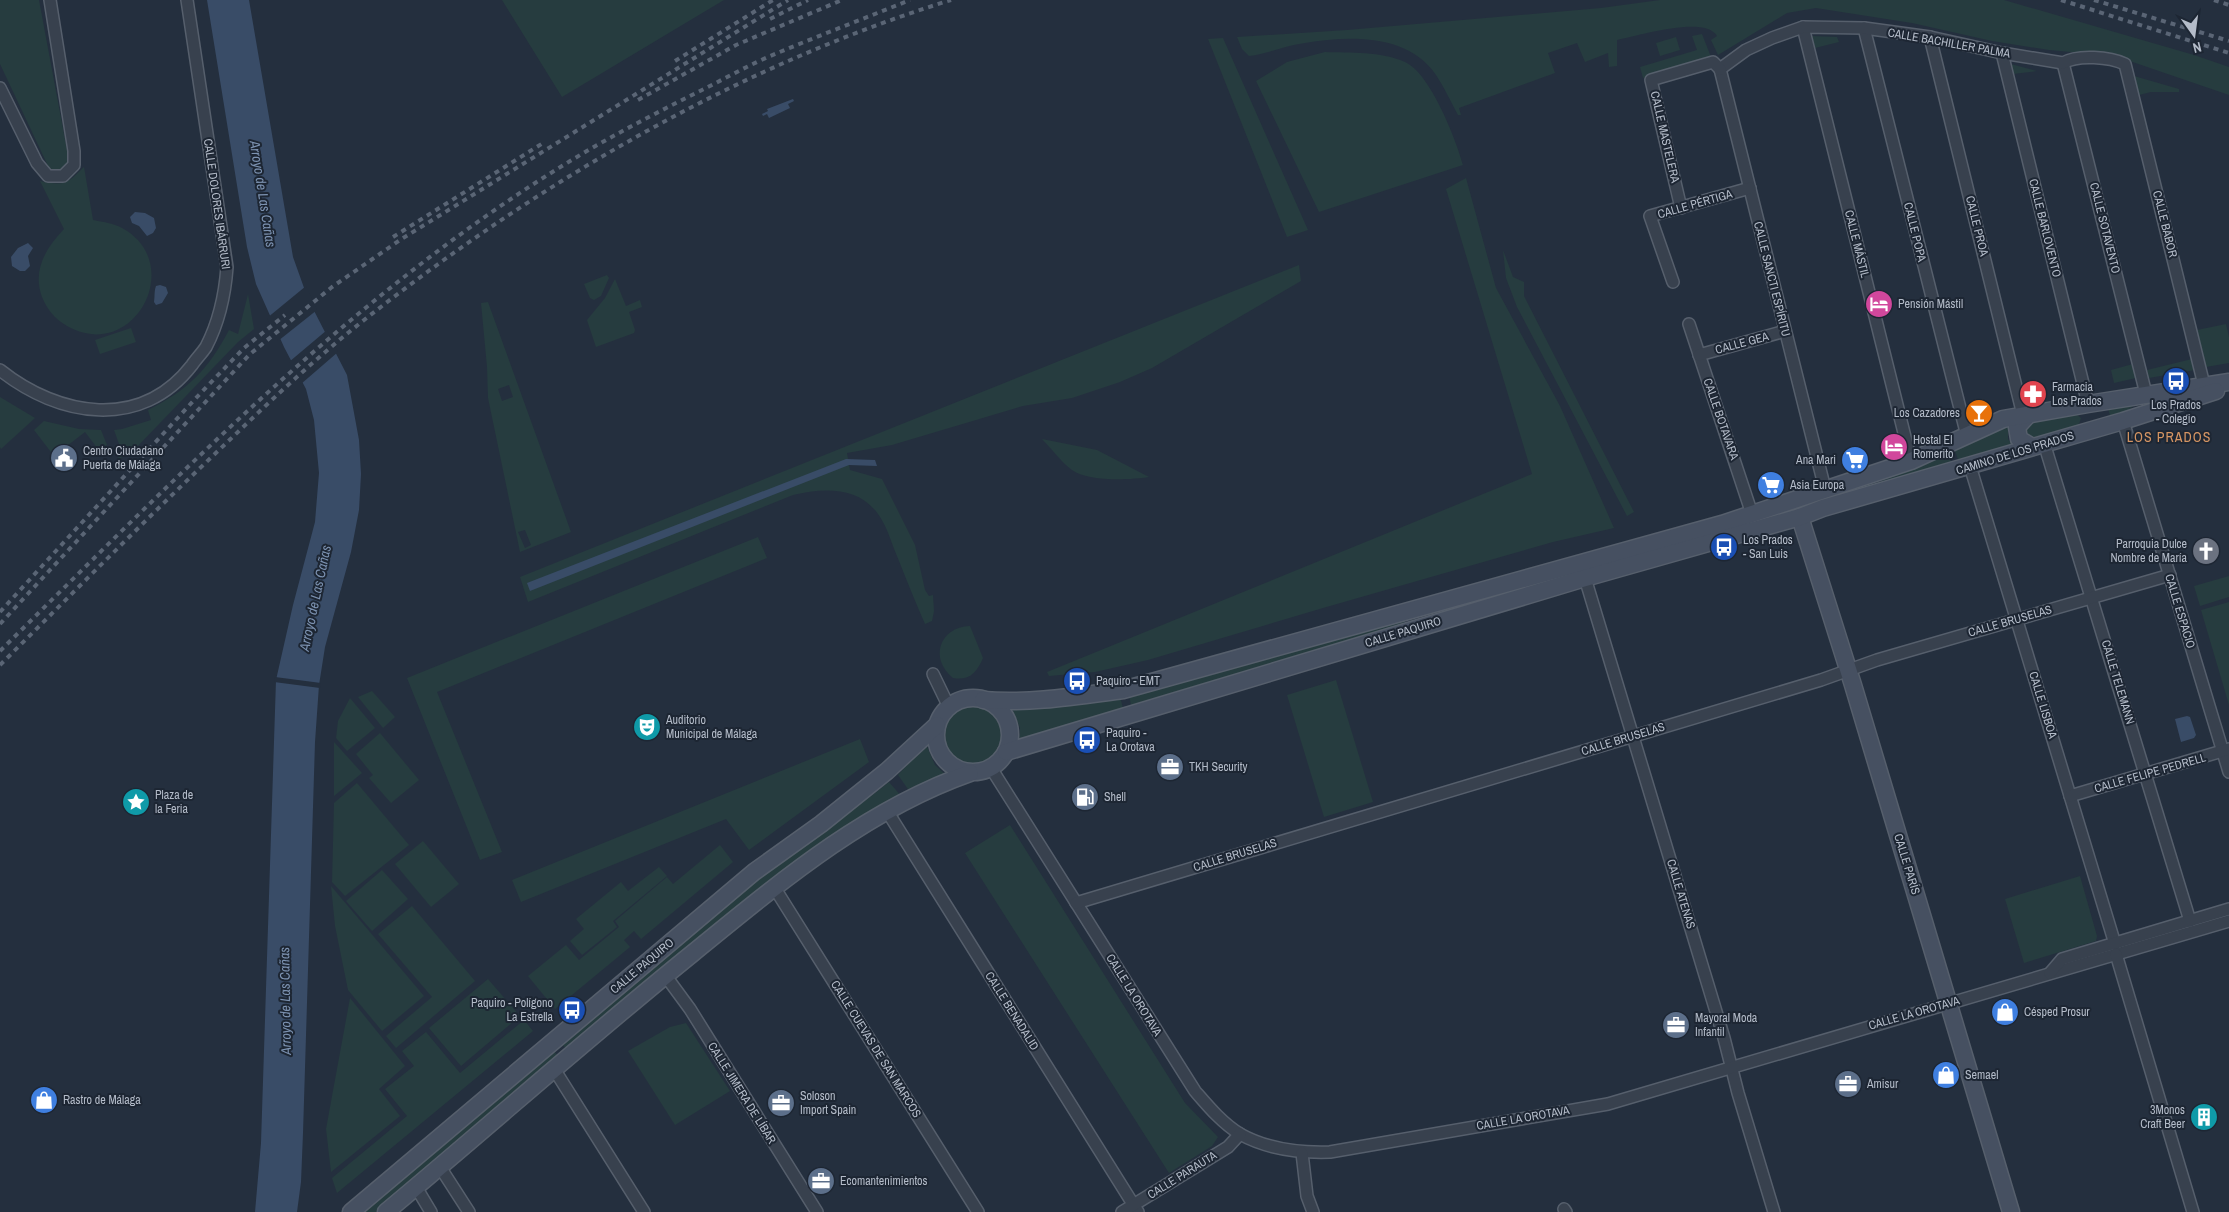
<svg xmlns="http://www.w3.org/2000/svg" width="2229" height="1212" font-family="'Archivo Narrow',sans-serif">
	<rect width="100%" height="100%" fill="#242f3e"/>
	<g fill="#263c3f" fill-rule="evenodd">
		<polygon points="0,0 39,0 69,161 65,168 56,171 49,168 0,64"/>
		<polygon points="502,0 724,0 562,97"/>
		<path d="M1660,0H2004L2194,55L2229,67V95L2115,56L2049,50L1992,41L1912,23L1816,8L1787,13L1718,55L1711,40L1717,36C1705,15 1638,36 1617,40V66L1609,67L1608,53L1585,62L1577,43L1548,53L1555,73L1459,108L1461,115H1458C1451,102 1444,87 1436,75C1407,33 1349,36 1305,43C1286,45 1268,54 1249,56L1242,49L1237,37L1347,30L1601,8Z"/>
		<polygon points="1702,34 1711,57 1643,78 1640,67 1697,50 1692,36"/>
		<polygon points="1812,36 1837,37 1839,42 1815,48"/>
		<polygon points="1676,37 1680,50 1660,56 1656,43"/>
		<polygon points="1223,38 1308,230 1287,237 1208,39"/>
		<path d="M1325,52C1351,53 1380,51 1405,62C1430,73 1456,139 1463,165L1319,212L1256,81L1287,62Z"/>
		<polygon points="2011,64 2037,71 2013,74"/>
		<polygon points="2134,76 2179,89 2179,92 2151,92 2139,95"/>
		<path d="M84,167L93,220C103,222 113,223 122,228C185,262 137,358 73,329C59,323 48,312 42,297C32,270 46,248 64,229L40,181C64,186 67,184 84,167Z"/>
		<polygon points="1466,178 1496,288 1560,406 1614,528 1553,542 1323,608 1148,660 1095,672 1049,676 1047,672 1532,474 1446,189"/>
		<polygon points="1503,250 1513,277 1524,282 1524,296 1634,512 1627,516 1517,307 1506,278"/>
		<path d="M1299,265L1301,281L1152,368L1120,382L1072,398L1023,406L892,445L847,453L850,470L882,479L915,545L925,590L929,596L933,595L934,611L932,621L925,624C915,601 906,579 897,556C891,542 887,526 878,514C858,486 823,488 793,495L528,602L520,577Z"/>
		<polygon points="607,275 609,278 601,296 594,300 590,298 584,284"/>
		<polygon points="615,279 626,306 640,300 642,307 629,312 635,330 634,333 596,347 587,320 605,298"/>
		<path d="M248,294L254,329L238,342L133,451L126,453L118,461L119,444L114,430L122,429L151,420L148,410C188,390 208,370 229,330L238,334Z"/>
		<path d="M488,302L571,532L520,552L488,398L487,367L481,303ZM509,385L513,397L502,401L498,389ZM525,530L531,545L525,548L518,532Z"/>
		<polygon points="2226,324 2229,337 2229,363 2206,367 2197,330"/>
		<polygon points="131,328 136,342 100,354 95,340"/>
		<polygon points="2192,359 2195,370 2149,378 2147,370"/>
		<polygon points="2133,364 2136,378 2114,383 2111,370"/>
		<polygon points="0,397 35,418 1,449 0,447"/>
		<polygon points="2136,404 2127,411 2110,416 2108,408"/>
		<path d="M2075,413L2081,418L2078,427L2036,439L2030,438C2027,432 2025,428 2028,422Z"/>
		<polygon points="44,421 79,429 101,430 107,445 98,449 85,432 54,456 34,430"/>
		<polygon points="2008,426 2008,439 2013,446 1959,462 1955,451 1989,433"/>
		<path d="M1042,439L1097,450L1149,477C1129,480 1089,482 1072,470C1061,462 1052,449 1042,439Z"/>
		<polygon points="1948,454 1952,464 1823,501 1822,499 1879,482"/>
		<polygon points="758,537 767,558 437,692 502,852 480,860 407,678"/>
		<polygon points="2229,576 2229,597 2200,606 2194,586"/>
		<polygon points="2229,602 2229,705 2201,610"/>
		<polygon points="1403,616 1405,624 1131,705 1129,695 1175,684"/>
		<path d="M970,626L983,658C977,672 970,681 953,678C929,659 939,627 970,626Z"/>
		<polygon points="1336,680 1373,802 1324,817 1287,695"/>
		<polygon points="372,691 395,717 383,728 358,697"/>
		<polygon points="1120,697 1123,708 1019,744 1020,728 1012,708"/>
		<polygon points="350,698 375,728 347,751 336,738 338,721"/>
		<circle cx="973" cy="735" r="29"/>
		<polygon points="380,733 419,780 391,803 369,778 373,775 356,754"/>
		<polygon points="860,739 869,762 749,850 726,819 521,902 512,880"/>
		<polygon points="334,742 362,773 334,796"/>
		<polygon points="926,744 935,765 945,774 910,792 898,775"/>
		<polygon points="889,782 902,797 567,1050 562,1044 756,880 840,820"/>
		<polygon points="357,783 409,845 345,896 332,882 334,803"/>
		<polygon points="1010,825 1185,1103 1218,1137 1212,1146 1169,1173 965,853"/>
		<polygon points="423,841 459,884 431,907 395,864"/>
		<polygon points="720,845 733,862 641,939 634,931 624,940 630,947 555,1009 528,976 566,945 579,960 619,927 615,921 667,877 673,884"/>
		<polygon points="659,867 667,876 613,921 617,927 582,955 570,941 584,929 576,919 621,882 628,891"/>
		<polygon points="382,870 408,899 372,931 346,901"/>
		<polygon points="2080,876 2097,936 2096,941 2024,963 2005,899"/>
		<polygon points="331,886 424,996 382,1031 348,990 335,926"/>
		<polygon points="412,906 475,981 396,1048 386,1036 432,997 378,934"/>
		<polygon points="488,979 520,1016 461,1066 429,1028"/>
		<polygon points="350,998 405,1066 379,1089 400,1116 331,1172 326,1129"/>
		<polygon points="524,1020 533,1031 337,1193 332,1178 407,1116 385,1089 414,1066 402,1051 426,1032 460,1073"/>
		<polygon points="686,1023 730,1091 675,1125 628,1051 670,1027"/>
		<polygon points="553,1050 559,1057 376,1212 364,1212"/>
	</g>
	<g fill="#394c67">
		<polygon points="207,0 249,0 293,257 308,299 347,375 359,440 361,474 359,510 351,552 325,647 319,685 315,742 303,1133 301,1182 297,1212 255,1212 261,1143 276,680 293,605 315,522 319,473 314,420 306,389 284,347 256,284 247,247"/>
		<polygon points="793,99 794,101 788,104 790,108 769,118 767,114 763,116 762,114 768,111 767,109"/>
		<polygon points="135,212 145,213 154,218 156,228 153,233 147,236 139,226 132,223 130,217"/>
		<polygon points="28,243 33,248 28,256 30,266 25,271 20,271 12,266 11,257 18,248"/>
		<path d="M160,285L166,287L168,293L162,303L156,305L154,302C155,296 154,291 156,286Z"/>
		<polygon points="846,459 875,460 877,466 849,465 530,591 527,583"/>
		<polygon points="2187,716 2190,717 2196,735 2194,738 2181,742 2175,719"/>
	</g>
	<g fill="#242f3e">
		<polygon points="306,286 317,310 278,341 267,318"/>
		<polygon points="327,330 338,352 301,384 289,362"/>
		<polygon points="275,677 321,683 320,688 274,682"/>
	</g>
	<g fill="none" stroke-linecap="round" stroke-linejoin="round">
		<g stroke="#565f6c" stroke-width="14">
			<g id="street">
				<polyline points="1803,27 1911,461"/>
				<polyline points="1864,28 1967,436"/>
				<polyline points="1930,37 2023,415"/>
				<polyline points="2002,53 2088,404"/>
				<polyline points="2063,63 2146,394"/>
				<path d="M1720,69L1746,50L1772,38L1803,27L1864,28L1930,37L2002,53L2063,63C2078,54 2110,57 2125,64L2204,385"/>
				<polyline points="1720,69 1825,489"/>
				<polyline points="0,88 37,163 48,176 63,176 74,165 74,151 50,0"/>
				<polyline points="1681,208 1651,80 1713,62 1720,69"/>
				<polyline points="1673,282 1650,216 1750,188"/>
				<polyline points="1689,324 1752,514"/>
				<polyline points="1699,355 1785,331"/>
				<path d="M0,370C59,417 141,431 192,365C196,359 202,353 206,347C219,322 225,295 227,267L187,0"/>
				<polyline points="2123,421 2229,772"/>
				<polyline points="2044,443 2190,921"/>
				<polyline points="1970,466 2115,944"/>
				<polyline points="1585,578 1724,1038 1738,1093 1774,1212"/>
				<polyline points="933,674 949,707"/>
				<path d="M991,768L1195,1091C1208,1106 1222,1123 1240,1134C1267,1149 1300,1153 1330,1152L1608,1104L2229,921"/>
				<polyline points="2070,796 2229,749"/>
				<polyline points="887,811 1138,1212"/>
				<polyline points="774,887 978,1212"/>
				<polyline points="1076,903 1821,680 1877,660 2170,575"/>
				<polyline points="2116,954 2193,1212"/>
				<polyline points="2050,973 2062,959 2229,909"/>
				<polyline points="665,975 690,1009 817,1212"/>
				<polyline points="554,1069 644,1212"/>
				<polyline points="1302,1153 1307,1196 1313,1212"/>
				<polyline points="440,1167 469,1212"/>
				<polyline points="416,1187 431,1212"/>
				<polyline points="1564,1209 1566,1212"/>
				<polyline points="1122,1212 1228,1147 1240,1134"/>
			</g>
		</g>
		<g stroke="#565f6c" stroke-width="19">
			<g id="secondary">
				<polyline points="2029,414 2017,427 2019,439 2032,447"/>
				<polyline points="1800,517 1853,685 2011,1212"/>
				<circle cx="973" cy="735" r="37"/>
				<path d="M983,700C1030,704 1077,696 1123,690L1722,524L1911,461L2003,419L2088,404L2229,382"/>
				<polyline points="1006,752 1585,578 1800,517 1823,508 2123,421 2216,391"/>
				<polyline points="351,1212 754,872 821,824 887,771 937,725"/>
				<path d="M386,1212C489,1126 589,1037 693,953C779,883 865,810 970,773"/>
			</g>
		</g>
		<use href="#street" stroke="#38414e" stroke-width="11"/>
		<use href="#secondary" stroke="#465061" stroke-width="16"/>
		<g stroke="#5a6575" stroke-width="4" stroke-dasharray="5 5" stroke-linecap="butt">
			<polyline points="2061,0 2229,53"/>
			<polyline points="2094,0 2229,41"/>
			<polyline points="2214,0 2229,5"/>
			<polyline points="770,19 808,0"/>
			<polyline points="675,61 773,0"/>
			<polyline points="638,100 736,45 842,0"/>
			<polyline points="393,237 543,143"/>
			<polyline points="0,612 195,399 244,348 285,315"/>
			<polyline points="0,624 249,355 332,287 400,240 788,0"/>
			<path d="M0,651C176,478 350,297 562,166C607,138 654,114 702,90C724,79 745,67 768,57C815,37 863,19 910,0"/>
			<path d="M0,665C73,593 145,520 219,450C264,407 310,363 359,324C536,184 735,67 951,0"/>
		</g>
	</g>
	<defs>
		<g id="hotel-disc" transform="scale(1.4375)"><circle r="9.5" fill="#d1479c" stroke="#1d2633"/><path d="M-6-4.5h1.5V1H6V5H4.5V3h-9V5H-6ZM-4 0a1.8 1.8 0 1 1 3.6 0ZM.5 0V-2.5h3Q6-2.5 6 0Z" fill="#fff"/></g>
		<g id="bus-disc" transform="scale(1.4375)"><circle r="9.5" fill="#1a4fb4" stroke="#1d2633"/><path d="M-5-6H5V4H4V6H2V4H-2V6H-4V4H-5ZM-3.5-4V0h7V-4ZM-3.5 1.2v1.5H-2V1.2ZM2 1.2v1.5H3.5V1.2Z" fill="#fff"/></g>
		<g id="pharmacy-disc" transform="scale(1.4375)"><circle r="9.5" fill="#e0444e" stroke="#1d2633"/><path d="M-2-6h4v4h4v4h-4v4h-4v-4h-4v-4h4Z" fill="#fff"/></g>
		<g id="bar-disc" transform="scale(1.4375)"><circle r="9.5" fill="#e8710a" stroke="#1d2633"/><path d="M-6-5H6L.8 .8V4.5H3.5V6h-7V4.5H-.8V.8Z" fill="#fff"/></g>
		<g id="civic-disc" transform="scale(1.4375)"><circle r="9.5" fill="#5c6f8a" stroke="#1d2633"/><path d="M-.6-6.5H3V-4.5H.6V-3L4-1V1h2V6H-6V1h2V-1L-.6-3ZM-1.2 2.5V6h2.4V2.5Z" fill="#fff"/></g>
		<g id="supermarket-disc" transform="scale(1.4375)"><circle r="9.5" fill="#3f7fe0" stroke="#1d2633"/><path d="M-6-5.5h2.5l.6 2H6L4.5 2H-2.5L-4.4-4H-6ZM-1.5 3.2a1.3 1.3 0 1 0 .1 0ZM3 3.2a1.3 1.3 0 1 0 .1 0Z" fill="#fff"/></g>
		<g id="church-disc" transform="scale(1.4375)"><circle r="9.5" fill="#6b7280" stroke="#1d2633"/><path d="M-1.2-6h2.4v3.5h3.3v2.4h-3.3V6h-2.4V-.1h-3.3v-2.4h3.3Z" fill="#fff"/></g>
		<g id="theatre-disc" transform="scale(1.4375)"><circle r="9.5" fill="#0f9aa8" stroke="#1d2633"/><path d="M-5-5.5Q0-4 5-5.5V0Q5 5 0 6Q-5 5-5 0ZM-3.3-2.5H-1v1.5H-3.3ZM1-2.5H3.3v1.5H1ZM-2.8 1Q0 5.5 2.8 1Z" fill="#fff"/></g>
		<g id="office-disc" transform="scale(1.4375)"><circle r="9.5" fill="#5c6f8a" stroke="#1d2633"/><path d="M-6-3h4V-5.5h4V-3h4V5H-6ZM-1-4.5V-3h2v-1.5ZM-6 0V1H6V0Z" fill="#fff"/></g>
		<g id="fuel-disc" transform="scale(1.4375)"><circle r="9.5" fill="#5c6f8a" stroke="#1d2633"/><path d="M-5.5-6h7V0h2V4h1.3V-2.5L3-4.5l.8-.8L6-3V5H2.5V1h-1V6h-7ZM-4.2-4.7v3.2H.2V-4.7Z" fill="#fff"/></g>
		<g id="sight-disc" transform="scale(1.4375)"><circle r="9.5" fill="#0f9aa8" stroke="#1d2633"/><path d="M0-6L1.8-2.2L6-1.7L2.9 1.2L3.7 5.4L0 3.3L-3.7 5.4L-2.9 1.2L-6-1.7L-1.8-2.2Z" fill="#fff"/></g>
		<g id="shop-disc" transform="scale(1.4375)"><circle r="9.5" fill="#3f7fe0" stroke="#1d2633"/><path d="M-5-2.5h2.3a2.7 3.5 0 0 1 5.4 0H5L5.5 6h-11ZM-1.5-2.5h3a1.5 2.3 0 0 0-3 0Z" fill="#fff"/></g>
		<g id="building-disc" transform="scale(1.4375)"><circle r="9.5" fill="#0f9aa8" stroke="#1d2633"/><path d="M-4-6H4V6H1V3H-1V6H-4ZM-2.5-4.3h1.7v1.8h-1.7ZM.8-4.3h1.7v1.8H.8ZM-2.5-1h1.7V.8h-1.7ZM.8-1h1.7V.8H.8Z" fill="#fff"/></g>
	</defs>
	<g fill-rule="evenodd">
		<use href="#hotel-disc" x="1879" y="304"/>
		<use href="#bus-disc" x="2176" y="381"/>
		<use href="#pharmacy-disc" x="2033" y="394"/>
		<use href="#bar-disc" x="1979" y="413"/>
		<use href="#hotel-disc" x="1894" y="447"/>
		<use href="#civic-disc" x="64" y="458"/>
		<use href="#supermarket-disc" x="1855" y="460"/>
		<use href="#supermarket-disc" x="1771" y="485"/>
		<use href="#bus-disc" x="1724" y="547"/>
		<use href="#church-disc" x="2206" y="551"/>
		<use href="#bus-disc" x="1077" y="681"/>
		<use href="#theatre-disc" x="647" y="727"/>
		<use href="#bus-disc" x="1087" y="740"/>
		<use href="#office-disc" x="1170" y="767"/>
		<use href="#fuel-disc" x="1085" y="797"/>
		<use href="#sight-disc" x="136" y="802"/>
		<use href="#bus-disc" x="572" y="1010"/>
		<use href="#shop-disc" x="2005" y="1012"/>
		<use href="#office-disc" x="1676" y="1025"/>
		<use href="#shop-disc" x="1946" y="1075"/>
		<use href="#office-disc" x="1848" y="1084"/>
		<use href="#shop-disc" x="44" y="1100"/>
		<use href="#office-disc" x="781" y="1103"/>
		<use href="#building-disc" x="2204" y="1117"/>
		<use href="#office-disc" x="821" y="1181"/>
	</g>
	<g text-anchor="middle" stroke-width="4" stroke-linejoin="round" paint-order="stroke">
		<g font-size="12" fill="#b4bcc9" stroke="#1d2633">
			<text transform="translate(1949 43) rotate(10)" y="4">CALLE BACHILLER PALMA</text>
			<text transform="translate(1665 137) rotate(77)" y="4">CALLE MASTELERA</text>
			<text transform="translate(217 204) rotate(82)" y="4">CALLE DOLORES IBÁRRURI</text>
			<text transform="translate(1695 204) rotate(-16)" y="4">CALLE PÉRTIGA</text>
			<text transform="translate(2165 224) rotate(76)" y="4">CALLE BABOR</text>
			<text transform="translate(1977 226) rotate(76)" y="4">CALLE PROA</text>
			<text transform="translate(2045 228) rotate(76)" y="4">CALLE BARLOVENTO</text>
			<text transform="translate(2105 228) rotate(76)" y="4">CALLE SOTAVENTO</text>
			<text transform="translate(1915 232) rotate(76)" y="4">CALLE POPA</text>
			<text transform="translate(1857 244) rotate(76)" y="4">CALLE MÁSTIL</text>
			<text transform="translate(1772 279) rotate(76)" y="4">CALLE SANCTI ESPÍRITU</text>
			<text transform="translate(1742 343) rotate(-15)" y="4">CALLE GEA</text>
			<text transform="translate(1721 419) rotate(71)" y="4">CALLE BOTAVARA</text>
			<text transform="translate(2015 453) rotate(-17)" y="4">CAMINO DE LOS PRADOS</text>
			<text transform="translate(2180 611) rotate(73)" y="4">CALLE ESPACIO</text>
			<text transform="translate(2010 621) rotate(-16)" y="4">CALLE BRUSELAS</text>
			<text transform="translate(1403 632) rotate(-17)" y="4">CALLE PAQUIRO</text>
			<text transform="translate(2118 682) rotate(73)" y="4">CALLE TELEMANN</text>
			<text transform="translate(2043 705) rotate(73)" y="4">CALLE LISBOA</text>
			<text transform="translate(1623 739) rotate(-17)" y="4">CALLE BRUSELAS</text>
			<text transform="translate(2150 773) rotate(-16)" y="4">CALLE FELIPE PEDRELL</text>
			<text transform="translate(1235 855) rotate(-17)" y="4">CALLE BRUSELAS</text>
			<text transform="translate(1907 864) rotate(73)" y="4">CALLE PARÍS</text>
			<text transform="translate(1681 894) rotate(73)" y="4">CALLE ATENAS</text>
			<text transform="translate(642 966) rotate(-40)" y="4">CALLE PAQUIRO</text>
			<text transform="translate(1134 995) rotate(58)" y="4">CALLE LA OROTAVA</text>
			<text transform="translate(1012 1011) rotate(58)" y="4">CALLE BENADALID</text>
			<text transform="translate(1914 1013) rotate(-16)" y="4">CALLE LA OROTAVA</text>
			<text transform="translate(876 1049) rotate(58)" y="4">CALLE CUEVAS DE SAN MARCOS</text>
			<text transform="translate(742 1093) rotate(58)" y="4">CALLE JIMERA DE LÍBAR</text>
			<text transform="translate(1523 1118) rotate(-10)" y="4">CALLE LA OROTAVA</text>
			<text transform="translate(1182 1175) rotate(-32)" y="4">CALLE PARAUTA</text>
		</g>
		<g font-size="12" fill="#b4bcc9" stroke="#1d2633" text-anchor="start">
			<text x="1898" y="308">Pensión Mástil</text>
			<text x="2052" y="391">Farmacia<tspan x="2052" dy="14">Los Prados</tspan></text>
			<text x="2176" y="409" text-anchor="middle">Los Prados<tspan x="2176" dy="14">- Colegio</tspan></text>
			<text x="1960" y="417" text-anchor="end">Los Cazadores</text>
			<text x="1913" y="444">Hostal El<tspan x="1913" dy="14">Romerito</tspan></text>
			<text x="83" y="455">Centro Ciudadano<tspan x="83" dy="14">Puerta de Málaga</tspan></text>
			<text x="1836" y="464" text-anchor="end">Ana Mari</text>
			<text x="1790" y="489">Asia Europa</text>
			<text x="1743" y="544">Los Prados<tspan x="1743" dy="14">- San Luis</tspan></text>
			<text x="2187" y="548" text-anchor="end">Parroquia Dulce<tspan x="2187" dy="14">Nombre de María</tspan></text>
			<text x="1096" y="685">Paquiro - EMT</text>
			<text x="666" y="724">Auditorio<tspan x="666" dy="14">Municipal de Málaga</tspan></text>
			<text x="1106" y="737">Paquiro -<tspan x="1106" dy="14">La Orotava</tspan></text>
			<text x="1189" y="771">TKH Security</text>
			<text x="155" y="799">Plaza de<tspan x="155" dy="14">la Feria</tspan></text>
			<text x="1104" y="801">Shell</text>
			<text x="553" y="1007" text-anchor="end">Paquiro - Polígono<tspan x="553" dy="14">La Estrella</tspan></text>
			<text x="2024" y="1016">Césped Prosur</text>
			<text x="1695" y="1022">Mayoral Moda<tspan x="1695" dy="14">Infantil</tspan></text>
			<text x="1965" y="1079">Semael</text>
			<text x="1867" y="1088">Amisur</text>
			<text x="800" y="1100">Soloson<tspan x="800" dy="14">Import Spain</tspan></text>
			<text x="63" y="1104">Rastro de Málaga</text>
			<text x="2185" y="1114" text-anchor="end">3Monos<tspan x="2185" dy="14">Craft Beer</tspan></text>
			<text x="840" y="1185">Ecomantenimientos</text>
		</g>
		<g font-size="14" font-style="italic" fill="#7c92b1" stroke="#1d2633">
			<text transform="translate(263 194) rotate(81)" y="5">Arroyo de Las Cañas</text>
			<text transform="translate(315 598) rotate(-78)" y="5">Arroyo de Las Cañas</text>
			<text transform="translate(285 1001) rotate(-91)" y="5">Arroyo de Las Cañas</text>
		</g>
		<g font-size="14" letter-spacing="1" fill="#d59563" stroke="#1d2633">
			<text x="2169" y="442">LOS PRADOS</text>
		</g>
	</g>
	<g transform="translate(2194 35) rotate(166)" stroke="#1d2633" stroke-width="4" paint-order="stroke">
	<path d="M0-4L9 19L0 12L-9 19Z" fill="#b4bcc9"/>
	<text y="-8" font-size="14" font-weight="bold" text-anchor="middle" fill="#b4bcc9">N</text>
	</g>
</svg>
